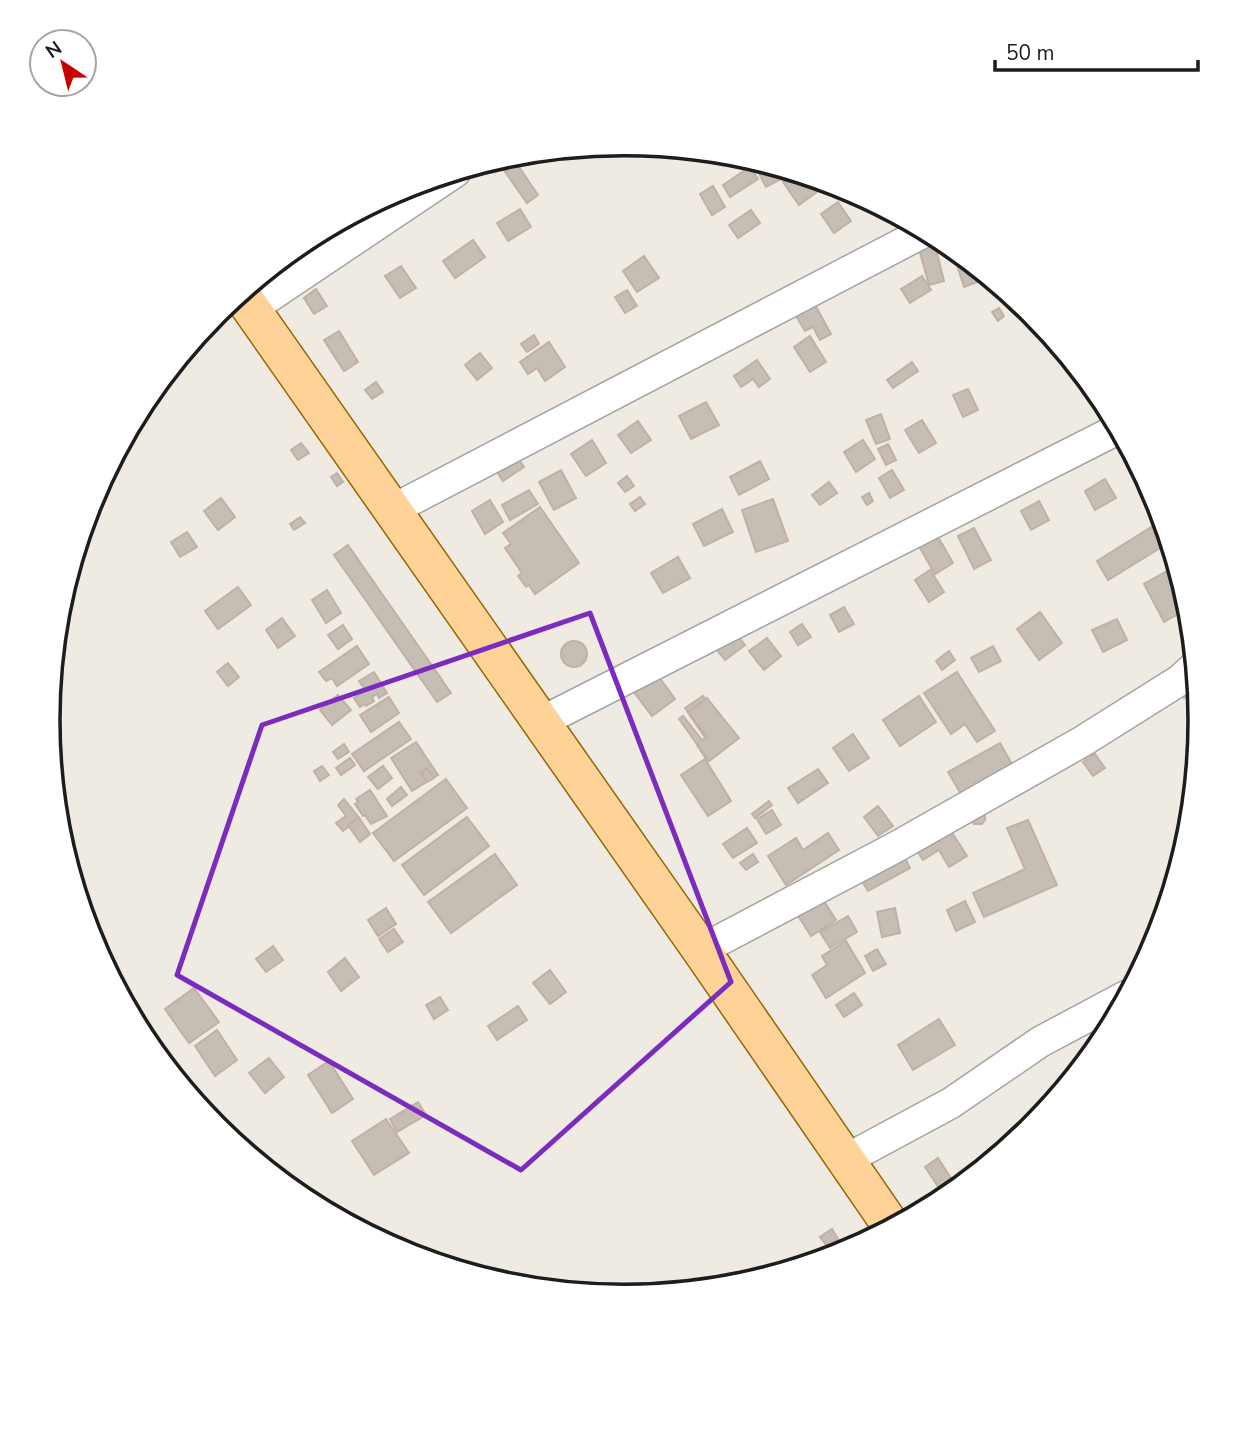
<svg xmlns="http://www.w3.org/2000/svg" width="1247" height="1440" font-family="'Nunito Sans',sans-serif">
	<rect width="100%" height="100%" fill="#efebe2"/>
	<g fill="#c6bdb5" stroke="#c1b1a4" stroke-width="2">
		<polygon points="513,158 538,195 527,203 501,166"/>
		<polygon points="758,162 775,167 781,179 766,187 754,164"/>
		<polygon points="750,167 758,179 730,197 723,185"/>
		<polygon points="795,173 829,183 799,205 783,182"/>
		<polygon points="713,186 725,207 712,215 700,194"/>
		<polygon points="838,202 851,221 834,233 821,214"/>
		<polygon points="520,209 531,227 508,241 497,223"/>
		<polygon points="751,210 760,223 738,238 729,225"/>
		<polygon points="473,240 485,257 455,278 443,261"/>
		<polygon points="935,245 944,281 929,285 919,249"/>
		<polygon points="644,256 659,278 637,292 623,271"/>
		<polygon points="965,259 984,274 986,279 964,287 956,262"/>
		<polygon points="401,266 416,288 400,298 385,276"/>
		<polygon points="922,276 931,290 910,303 901,289"/>
		<polygon points="316,289 327,306 314,314 304,298"/>
		<polygon points="627,290 637,306 625,313 615,297"/>
		<polygon points="814,303 831,334 820,340 813,327 805,331 795,314"/>
		<polygon points="999,308 1004,316 998,321 992,312"/>
		<polygon points="339,331 358,362 344,371 324,340"/>
		<polygon points="534,335 539,344 527,352 521,344"/>
		<polygon points="810,336 826,362 810,372 794,347"/>
		<polygon points="549,342 565,367 545,381 537,368 528,374 520,362"/>
		<polygon points="480,353 492,368 477,380 465,365"/>
		<polygon points="757,360 770,379 759,387 753,379 741,387 734,376"/>
		<polygon points="912,362 918,371 893,388 887,380"/>
		<polygon points="376,382 383,392 372,399 365,390"/>
		<polygon points="968,389 978,410 963,417 953,395"/>
		<polygon points="706,402 719,425 691,439 679,416"/>
		<polygon points="881,414 890,439 876,444 866,420"/>
		<polygon points="922,420 936,443 919,453 905,430"/>
		<polygon points="638,421 651,440 631,453 618,435"/>
		<polygon points="592,440 606,463 586,476 571,454"/>
		<polygon points="863,440 875,459 856,472 844,452"/>
		<polygon points="301,443 309,453 298,460 291,450"/>
		<polygon points="888,444 896,460 886,465 878,449"/>
		<polygon points="518,458 524,467 503,481 497,472"/>
		<polygon points="760,461 769,479 739,495 730,477"/>
		<polygon points="561,470 576,498 554,510 539,482"/>
		<polygon points="892,470 904,490 890,498 879,478"/>
		<polygon points="337,473 343,482 337,486 331,477"/>
		<polygon points="627,476 634,486 625,492 618,483"/>
		<polygon points="1105,479 1116,498 1095,510 1085,491"/>
		<polygon points="829,482 837,493 820,505 812,495"/>
		<polygon points="529,490 538,504 510,520 502,505"/>
		<polygon points="869,493 873,501 867,505 862,497"/>
		<polygon points="640,497 645,504 635,511 630,504"/>
		<polygon points="221,498 235,517 218,530 204,511"/>
		<polygon points="773,499 788,541 756,552 742,510"/>
		<polygon points="490,500 503,522 485,534 472,511"/>
		<polygon points="1039,501 1049,520 1031,530 1021,511"/>
		<polygon points="540,507 579,563 535,594 529,585 526,587 518,576 522,573 505,548 511,544 503,533"/>
		<polygon points="722,509 733,532 704,546 693,524"/>
		<polygon points="300,517 305,523 294,530 290,524"/>
		<polygon points="1153,526 1165,545 1108,580 1097,561"/>
		<polygon points="974,528 991,560 974,569 958,536"/>
		<polygon points="934,530 953,563 935,574 916,541"/>
		<polygon points="187,532 197,547 180,557 171,542"/>
		<polygon points="348,545 451,693 437,702 334,555"/>
		<polygon points="678,557 690,578 663,593 651,573"/>
		<polygon points="1174,567 1179,576 1189,608 1164,622 1144,584"/>
		<polygon points="930,570 944,592 929,602 915,580"/>
		<polygon points="238,587 251,605 218,629 205,611"/>
		<polygon points="327,590 341,613 326,623 312,600"/>
		<polygon points="844,607 854,624 839,632 830,615"/>
		<polygon points="1040,612 1062,643 1039,660 1017,629"/>
		<polygon points="282,618 295,636 278,648 266,630"/>
		<polygon points="1117,619 1127,640 1103,652 1092,630"/>
		<polygon points="802,624 811,637 798,645 790,632"/>
		<polygon points="343,625 352,639 338,649 328,635"/>
		<polygon points="737,635 745,645 725,660 717,650"/>
		<polygon points="767,638 781,656 764,670 749,651"/>
		<circle cx="574" cy="654" r="13"/>
		<polygon points="357,646 369,664 337,686 332,678 326,681 319,672"/>
		<polygon points="993,646 1001,661 979,672 971,658"/>
		<polygon points="949,651 955,660 942,670 936,661"/>
		<polygon points="228,663 239,677 228,686 217,672"/>
		<polygon points="654,670 675,699 652,716 630,687"/>
		<polygon points="374,672 387,693 379,698 377,694 372,697 374,701 366,706 364,704 360,707 354,698 366,691 359,681"/>
		<polygon points="957,672 995,731 977,742 965,724 951,734 924,693"/>
		<polygon points="1195,672 1197,691 1184,698 1176,682"/>
		<polygon points="338,695 351,710 332,725 320,710"/>
		<polygon points="703,696 734,741 707,760 697,745 706,739 685,708"/>
		<polygon points="919,696 936,722 900,746 883,720"/>
		<polygon points="389,697 399,713 371,732 360,715"/>
		<polygon points="707,698 739,738 709,761 679,719 683,716 702,740 707,737 688,712"/>
		<polygon points="399,722 411,739 364,771 352,754"/>
		<polygon points="853,734 869,758 849,771 833,748"/>
		<polygon points="416,742 438,775 412,791 391,758"/>
		<polygon points="1000,743 1012,764 961,794 948,772"/>
		<polygon points="344,744 349,752 338,759 333,752"/>
		<polygon points="1089,751 1092,756 1095,754 1105,768 1093,776 1083,762 1086,760 1083,755"/>
		<polygon points="350,758 355,765 341,775 336,768"/>
		<polygon points="705,759 731,801 708,816 681,775"/>
		<polygon points="322,766 329,775 320,781 314,771"/>
		<polygon points="383,766 392,778 378,789 368,777"/>
		<polygon points="427,768 434,778 427,782 421,773"/>
		<polygon points="818,769 828,783 798,803 788,788"/>
		<polygon points="446,779 467,808 394,861 373,833"/>
		<polygon points="401,787 407,795 392,806 387,799"/>
		<polygon points="370,790 387,816 371,824 365,815 363,816 355,804 358,802 356,799"/>
		<polygon points="344,799 360,819 343,831 336,823 346,816 338,805"/>
		<polygon points="769,801 772,805 755,818 752,814"/>
		<polygon points="878,806 893,826 878,836 864,817"/>
		<polygon points="772,810 781,825 766,834 757,819"/>
		<polygon points="982,812 985,815 985,820 982,824 974,824 971,820"/>
		<polygon points="467,817 489,846 424,895 402,865"/>
		<polygon points="359,818 370,834 360,842 348,825"/>
		<polygon points="1028,820 1057,885 984,917 973,893 1025,869 1007,828"/>
		<polygon points="947,825 967,856 949,867 939,850 923,860 914,846"/>
		<polygon points="747,828 757,843 733,858 723,844"/>
		<polygon points="828,833 839,850 786,885 768,856 796,838 803,850"/>
		<polygon points="902,852 910,868 868,891 859,876"/>
		<polygon points="495,854 517,885 451,933 428,902"/>
		<polygon points="753,854 758,862 746,870 740,863"/>
		<polygon points="813,884 836,920 811,936 788,900"/>
		<polygon points="965,901 975,922 956,931 947,910"/>
		<polygon points="386,908 396,924 378,936 368,920"/>
		<polygon points="895,908 900,933 882,937 877,912"/>
		<polygon points="848,916 857,932 830,948 820,932"/>
		<polygon points="394,929 403,942 388,952 379,939"/>
		<polygon points="846,941 865,973 826,998 812,975 827,965 822,956"/>
		<polygon points="273,946 283,960 266,972 256,959"/>
		<polygon points="877,949 886,964 873,971 865,956"/>
		<polygon points="345,958 359,977 341,991 328,972"/>
		<polygon points="550,970 566,992 550,1004 533,983"/>
		<polygon points="194,988 219,1022 189,1043 165,1009"/>
		<polygon points="854,993 862,1005 844,1017 836,1005"/>
		<polygon points="440,997 448,1010 434,1019 426,1005"/>
		<polygon points="518,1006 527,1020 497,1040 488,1026"/>
		<polygon points="939,1019 955,1045 913,1070 898,1045"/>
		<polygon points="217,1030 237,1060 215,1076 195,1046"/>
		<polygon points="269,1058 284,1077 265,1093 249,1073"/>
		<polygon points="329,1061 353,1099 332,1113 308,1075"/>
		<polygon points="418,1102 426,1115 397,1132 390,1119"/>
		<polygon points="386,1119 409,1153 374,1175 352,1141"/>
		<polygon points="938,1158 952,1180 939,1188 925,1167"/>
		<polygon points="832,1229 838,1239 827,1246 820,1237"/>
	</g>
	<g fill="none" stroke-linecap="round" stroke-linejoin="round">
		<g stroke="#a4a4a4" stroke-width="33">
			<g id="minor">
				<polyline points="251,309 455,172"/>
				<polyline points="392,510 926,231"/>
				<polyline points="541,722 1118,429"/>
				<polyline points="701,950 896,847 1083,741 1180,680 1194,667"/>
				<polyline points="847,1159 951,1103 1040,1042 1126,996"/>
			</g>
		</g>
		<g stroke="#966500" stroke-width="40">
			<polyline id="major" points="240,293 701,950 892,1227"/>
		</g>
		<use href="#minor" stroke="#fff" stroke-width="30"/>
		<use href="#major" stroke="#ffd297" stroke-width="37"/>
	</g>
	<path fill="none" stroke="#7b2cbf" stroke-width="5" stroke-linejoin="round" d="M590,613L731,982L521,1170L177,975L262,725Z"/>
	<path d="M0 0H1247V1440H0ZM60 720a564 564 0 1 1 1128 0a564 564 0 1 1-1128 0Z" fill="#fff" fill-rule="evenodd"/>
	<path fill="none" stroke="#1d1d1d" stroke-width="3.5" d="M60 720a564 564 0 1 1 1128 0a564 564 0 1 1-1128 0Z"/>
	<g transform="translate(63 63) rotate(325)"><circle r="33" fill="#ffffff" stroke="#a5a5a5" stroke-width="2"/>
	<path d="M0-5L12 26L0 18L-12 26Z" fill="#ca0000"/>
	<text y="-10" font-size="19" font-weight="bold" text-anchor="middle" fill="#1d1d1d">N</text>
	</g>
	<path d="M995 60v10h203v-10" fill="none" stroke="#1d1d1d" stroke-width="3.5"/>
	<text x="1006" y="60" font-size="21" fill="#1d1d1d" stroke="#ffffff" stroke-width="5" paint-order="stroke">50 m</text>
</svg>
